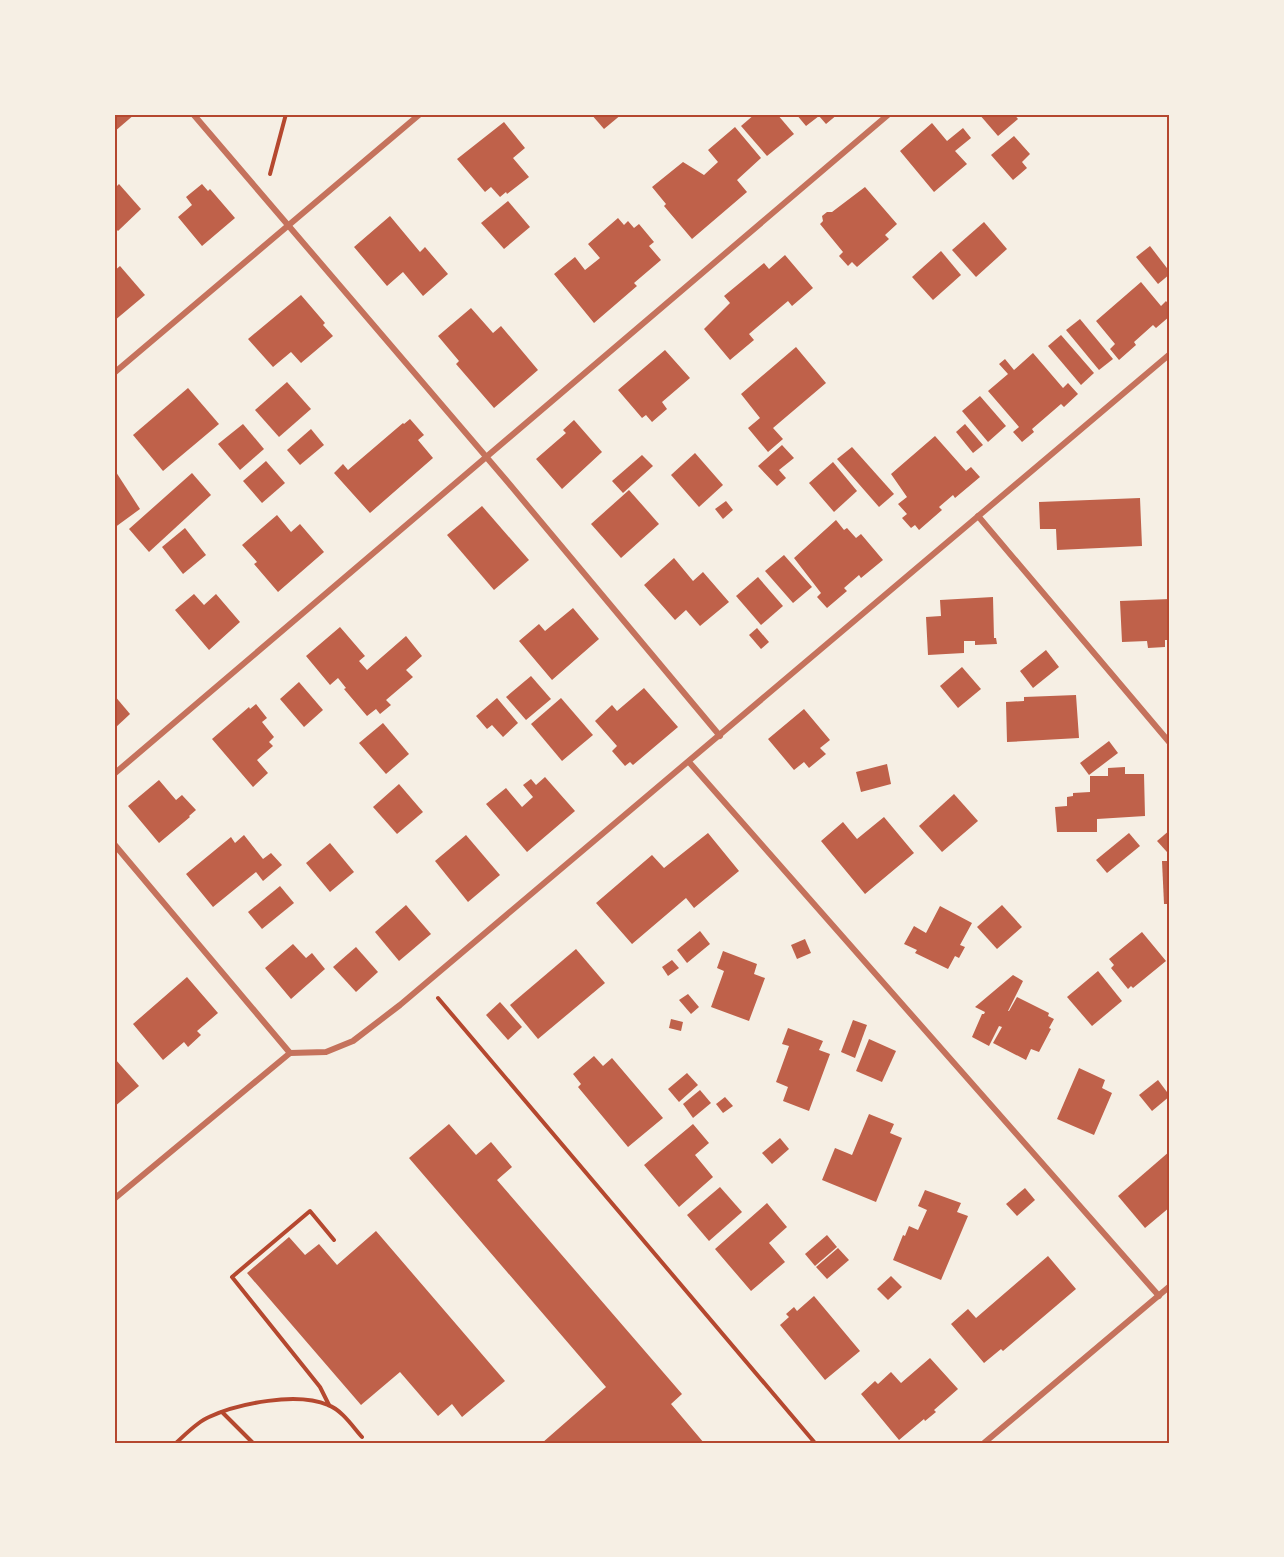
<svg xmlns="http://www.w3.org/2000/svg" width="1284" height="1557" font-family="Karla,sans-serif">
	<rect width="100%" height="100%" fill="#f6efe4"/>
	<g fill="#bf614a">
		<polygon points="114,114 135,114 114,132"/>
		<polygon points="591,114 622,114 604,129"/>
		<polygon points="755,114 777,114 794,134 767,156 741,126"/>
		<polygon points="796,114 838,114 826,124 819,116 806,126"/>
		<polygon points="979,114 1014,114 1018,119 998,136"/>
		<polygon points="504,122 525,148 513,158 529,177 507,194 506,192 500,197 491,187 485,192 457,159"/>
		<polygon points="932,123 947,141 963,128 971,138 955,151 967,164 934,192 900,151"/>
		<polygon points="735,127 761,158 737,180 747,192 692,239 664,206 666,204 652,187 683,162 704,175 718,162 708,150"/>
		<polygon points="1014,136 1030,154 1022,162 1027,168 1013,180 991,155"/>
		<polygon points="119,184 141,209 118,231 114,227 114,189"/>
		<polygon points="202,184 208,191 210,189 235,218 202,246 178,217 192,205 186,197"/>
		<polygon points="865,187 897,224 885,235 889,239 857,267 852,262 848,266 839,256 843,252 820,224 823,221 822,216 827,212 832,212"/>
		<polygon points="508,201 530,227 504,249 481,223"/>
		<polygon points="390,216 420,252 425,247 448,274 423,296 403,272 387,286 354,247"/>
		<polygon points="618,218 624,225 628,221 634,228 639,224 654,242 649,246 661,260 634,283 637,286 594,323 554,274 575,257 585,270 600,258 588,244"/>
		<polygon points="984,222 1007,249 976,277 952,250"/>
		<polygon points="1150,246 1170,272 1170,274 1158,284 1136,257"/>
		<polygon points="941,251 961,275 933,300 912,277"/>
		<polygon points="785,255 813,288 792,306 788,301 749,334 754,340 730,360 704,329 730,303 724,296 764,263 769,269"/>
		<polygon points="120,266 145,295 114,321 114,271"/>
		<polygon points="1141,282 1161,306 1166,301 1170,306 1170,316 1156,328 1153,325 1134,342 1136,345 1119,360 1110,349 1115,344 1096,321"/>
		<polygon points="301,295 325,323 323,325 333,336 301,363 291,352 273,367 248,339"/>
		<polygon points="471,308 493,333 501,326 538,370 494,408 456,364 459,361 438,336"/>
		<polygon points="1080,319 1113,359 1099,370 1066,330"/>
		<polygon points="1061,335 1094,373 1081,385 1048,346"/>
		<polygon points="796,347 826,383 773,428 783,439 768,452 748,428 760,418 741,394"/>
		<polygon points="665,350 690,378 662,402 667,409 652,422 646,415 642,418 618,390"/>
		<polygon points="1033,353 1063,388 1068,383 1078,394 1064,407 1061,404 1032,429 1034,432 1022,442 1013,432 1019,427 988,391 1008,374 999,364 1005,359 1014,370"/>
		<polygon points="287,382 311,409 279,437 255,410"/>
		<polygon points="188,388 219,424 163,471 133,435"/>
		<polygon points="980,396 1006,426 988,442 962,411"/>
		<polygon points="410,419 424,435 418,440 433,458 370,513 334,473 343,464 348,470 403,423 404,424"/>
		<polygon points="574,420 602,452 562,489 536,459 566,433 563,430"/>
		<polygon points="243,424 264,449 240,470 218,444"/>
		<polygon points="965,424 983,445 973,453 956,432"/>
		<polygon points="311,429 324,445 300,465 287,450"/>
		<polygon points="935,436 966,471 971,467 980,477 955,498 953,495 939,507 942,510 919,530 915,525 911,528 902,518 907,514 898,504 907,497 891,474"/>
		<polygon points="782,445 794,458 779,470 786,478 777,486 758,466"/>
		<polygon points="852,447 894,494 879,507 837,459"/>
		<polygon points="695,453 723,485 699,507 671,475"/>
		<polygon points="642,455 653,466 623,493 612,481"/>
		<polygon points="266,461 285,483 262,503 243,481"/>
		<polygon points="833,462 857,491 834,512 809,483"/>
		<polygon points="114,469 140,509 114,528"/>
		<polygon points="192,473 211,495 149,552 129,529"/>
		<polygon points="629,490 659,524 621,558 591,524"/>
		<polygon points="1140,498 1142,546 1057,550 1056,529 1040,529 1039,502"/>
		<polygon points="726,501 733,510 723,519 715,509"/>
		<polygon points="482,506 529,560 494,590 447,535"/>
		<polygon points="277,515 291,532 300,524 324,552 278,592 254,564 257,562 242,545"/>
		<polygon points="836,520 844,530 847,528 856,538 861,534 883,560 861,578 859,575 844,588 847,591 827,608 817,597 821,593 794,558"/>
		<polygon points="185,528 206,555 183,574 162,547"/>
		<polygon points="784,555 812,587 793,603 765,571"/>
		<polygon points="674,558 693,581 703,572 729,602 700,626 686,610 675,620 644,585"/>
		<polygon points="758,577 783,606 761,625 736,596"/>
		<polygon points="194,594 204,605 216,594 240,622 209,650 175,610"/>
		<polygon points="993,597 994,638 996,638 997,644 975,645 975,641 964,641 964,653 928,655 926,617 941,616 940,600"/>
		<polygon points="1170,599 1170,640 1165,640 1165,647 1148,648 1147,641 1122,642 1120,601"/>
		<polygon points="573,608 599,639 552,680 519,641 539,624 545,631"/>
		<polygon points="340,627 365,656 359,661 367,670 406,636 422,656 406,670 413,677 386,700 391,705 380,714 376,709 367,716 344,689 346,688 338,678 330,685 306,656"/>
		<polygon points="757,628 769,642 761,649 749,635"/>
		<polygon points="1046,650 1059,667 1033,688 1020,671"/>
		<polygon points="962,667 981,689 958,708 940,686"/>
		<polygon points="531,676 551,699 526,720 506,697"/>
		<polygon points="299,682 323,710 304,727 280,699"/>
		<polygon points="644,688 678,727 633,765 630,762 625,766 612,751 617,746 595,721 612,705 617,711"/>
		<polygon points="114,695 130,714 114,729"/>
		<polygon points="1076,695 1079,738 1007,742 1006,702 1024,701 1024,697"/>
		<polygon points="497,698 518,723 503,737 492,725 487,729 476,716"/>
		<polygon points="561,698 593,735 562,761 531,724"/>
		<polygon points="256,704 267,718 262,722 274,737 269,742 273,746 257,760 268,773 253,787 212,739 249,707 250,709"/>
		<polygon points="804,709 830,740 820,748 826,754 809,768 804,762 794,770 768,739"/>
		<polygon points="383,723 409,754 386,774 359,743"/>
		<polygon points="1109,741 1118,753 1089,775 1080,763"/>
		<polygon points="887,764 891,784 861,792 856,772"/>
		<polygon points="1125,767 1125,774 1144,774 1145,816 1097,819 1097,832 1057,832 1055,807 1067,806 1067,797 1073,796 1073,793 1090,792 1090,776 1108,776 1108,768"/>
		<polygon points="545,777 575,811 527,852 486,804 506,788 522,807 533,797 523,785 531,779 536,785"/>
		<polygon points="159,780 176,800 182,795 196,810 189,816 190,817 159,843 128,806"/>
		<polygon points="399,784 423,812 397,834 373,807"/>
		<polygon points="954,794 978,821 942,852 919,826"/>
		<polygon points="884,817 914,853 865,894 821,841 843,822 857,839"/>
		<polygon points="1170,830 1170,850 1167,852 1157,841"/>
		<polygon points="708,833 739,871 694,908 686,898 632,944 596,903 652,855 664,868"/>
		<polygon points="1129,833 1140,846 1107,873 1096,860"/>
		<polygon points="244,835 263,859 271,853 282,865 263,881 256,872 213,907 186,874 231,837 235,843"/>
		<polygon points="466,835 500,875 468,902 435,861"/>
		<polygon points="330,843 354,872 330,892 306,863"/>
		<polygon points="1162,861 1170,861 1170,904 1164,904"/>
		<polygon points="280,886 294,903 262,929 248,912"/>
		<polygon points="406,905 431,934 399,961 375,932"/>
		<polygon points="1002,905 1022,927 997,949 977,927"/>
		<polygon points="940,906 972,923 960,945 965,947 959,958 955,956 948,969 915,953 917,950 904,944 914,926 926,933"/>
		<polygon points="700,931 710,944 687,963 677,950"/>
		<polygon points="1142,932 1166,961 1133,988 1131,986 1128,989 1111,968 1114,965 1109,959"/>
		<polygon points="805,939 811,953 797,959 791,945"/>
		<polygon points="293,944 306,958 312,953 325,969 291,999 265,968"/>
		<polygon points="356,947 378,972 356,992 333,967"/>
		<polygon points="576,949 605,983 538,1039 510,1005"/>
		<polygon points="723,951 757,964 754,974 765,978 749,1021 711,1007 724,971 717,968"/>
		<polygon points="672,960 679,968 668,976 662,967"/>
		<polygon points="1098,971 1122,1001 1092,1026 1067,997"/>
		<polygon points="1013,975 1023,981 1008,1011 1009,1011 1017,997 1049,1013 1048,1016 1054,1019 1049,1028 1051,1029 1039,1052 1031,1049 1026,1060 993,1043 1002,1027 999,1026 989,1046 972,1037 982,1014 984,1014 985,1012 975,1007"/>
		<polygon points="187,977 218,1013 197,1031 201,1035 188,1047 184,1042 163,1060 133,1024"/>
		<polygon points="688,994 699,1007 691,1014 679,1000"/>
		<polygon points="500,1002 522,1027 508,1040 486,1015"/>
		<polygon points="671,1019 683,1022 681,1031 669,1028"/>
		<polygon points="853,1020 867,1025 855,1058 841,1052"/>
		<polygon points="788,1028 823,1041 819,1050 830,1054 809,1111 783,1101 788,1087 776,1082 789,1046 782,1044"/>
		<polygon points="869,1039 896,1051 882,1082 856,1071"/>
		<polygon points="594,1056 603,1066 612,1058 663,1118 628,1147 578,1087 581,1084 573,1074"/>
		<polygon points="115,1059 139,1086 114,1107 114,1060"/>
		<polygon points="1079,1068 1105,1080 1102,1088 1112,1093 1094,1135 1057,1119"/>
		<polygon points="687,1073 698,1085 679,1102 668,1089"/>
		<polygon points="1158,1080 1170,1096 1152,1111 1139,1095"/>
		<polygon points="700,1090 711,1103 693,1118 683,1104"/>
		<polygon points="725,1097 733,1106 723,1113 716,1104"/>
		<polygon points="869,1114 894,1124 890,1133 902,1138 876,1202 822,1180 835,1148 852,1155"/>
		<polygon points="449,1124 476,1155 491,1142 512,1167 497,1180 682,1394 671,1404 704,1443 542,1443 606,1387 409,1158"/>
		<polygon points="693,1124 709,1143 695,1155 713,1177 679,1207 644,1165"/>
		<polygon points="780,1138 789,1149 772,1164 762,1153"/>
		<polygon points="1170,1151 1170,1207 1145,1228 1118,1196"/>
		<polygon points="720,1187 742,1212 709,1241 687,1215"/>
		<polygon points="1025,1188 1035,1200 1017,1216 1006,1204"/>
		<polygon points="925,1190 961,1203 957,1212 968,1216 941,1280 893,1260 903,1235 905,1236 909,1226 918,1230 927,1210 918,1206"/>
		<polygon points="767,1203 787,1227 769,1243 785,1262 751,1291 715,1249"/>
		<polygon points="376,1231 505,1381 462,1417 452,1404 438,1416 400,1372 361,1405 247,1273 289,1237 305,1255 319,1244 337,1265"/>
		<polygon points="827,1235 837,1247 815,1266 805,1254"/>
		<polygon points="838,1248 849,1260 827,1279 816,1267"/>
		<polygon points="1048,1256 1076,1289 1003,1351 1001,1349 984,1363 951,1324 968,1309 976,1318"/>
		<polygon points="891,1276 902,1287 888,1300 877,1289"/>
		<polygon points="814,1296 860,1351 825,1380 780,1325 789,1317 786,1314 794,1307 797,1311"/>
		<polygon points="930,1358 958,1389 934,1410 936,1412 925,1421 924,1419 899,1440 861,1394 875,1381 878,1384 891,1372 901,1383"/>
	</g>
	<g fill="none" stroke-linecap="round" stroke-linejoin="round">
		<g stroke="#b5482f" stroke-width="4">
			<polyline points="270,174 286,114"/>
			<polyline points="438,998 815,1443"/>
			<polyline points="114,1368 114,1393"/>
			<polyline points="329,1405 320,1387 232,1277 310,1211 334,1240"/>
			<polyline points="222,1412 253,1443"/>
			<path d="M176,1443C186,1434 197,1422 209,1417C239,1403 297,1392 328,1405C342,1410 353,1427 362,1437"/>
		</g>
		<g stroke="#c5725c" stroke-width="6">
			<polyline points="193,114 506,480 720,736"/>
			<polyline points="114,373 420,114"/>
			<polyline points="978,516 1170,743"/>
			<polyline points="689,762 1159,1296"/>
			<polyline points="114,774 889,114"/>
			<polyline points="114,844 290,1053"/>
			<polyline points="114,1199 290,1053 326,1052 353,1041 400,1005 1170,354"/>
			<polyline points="984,1443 1170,1286"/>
		</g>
	</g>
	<rect width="1284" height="1557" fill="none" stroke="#f6efe4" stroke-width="231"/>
	<rect x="116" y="116" width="1052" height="1326" fill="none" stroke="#b5482f" stroke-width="2"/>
</svg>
